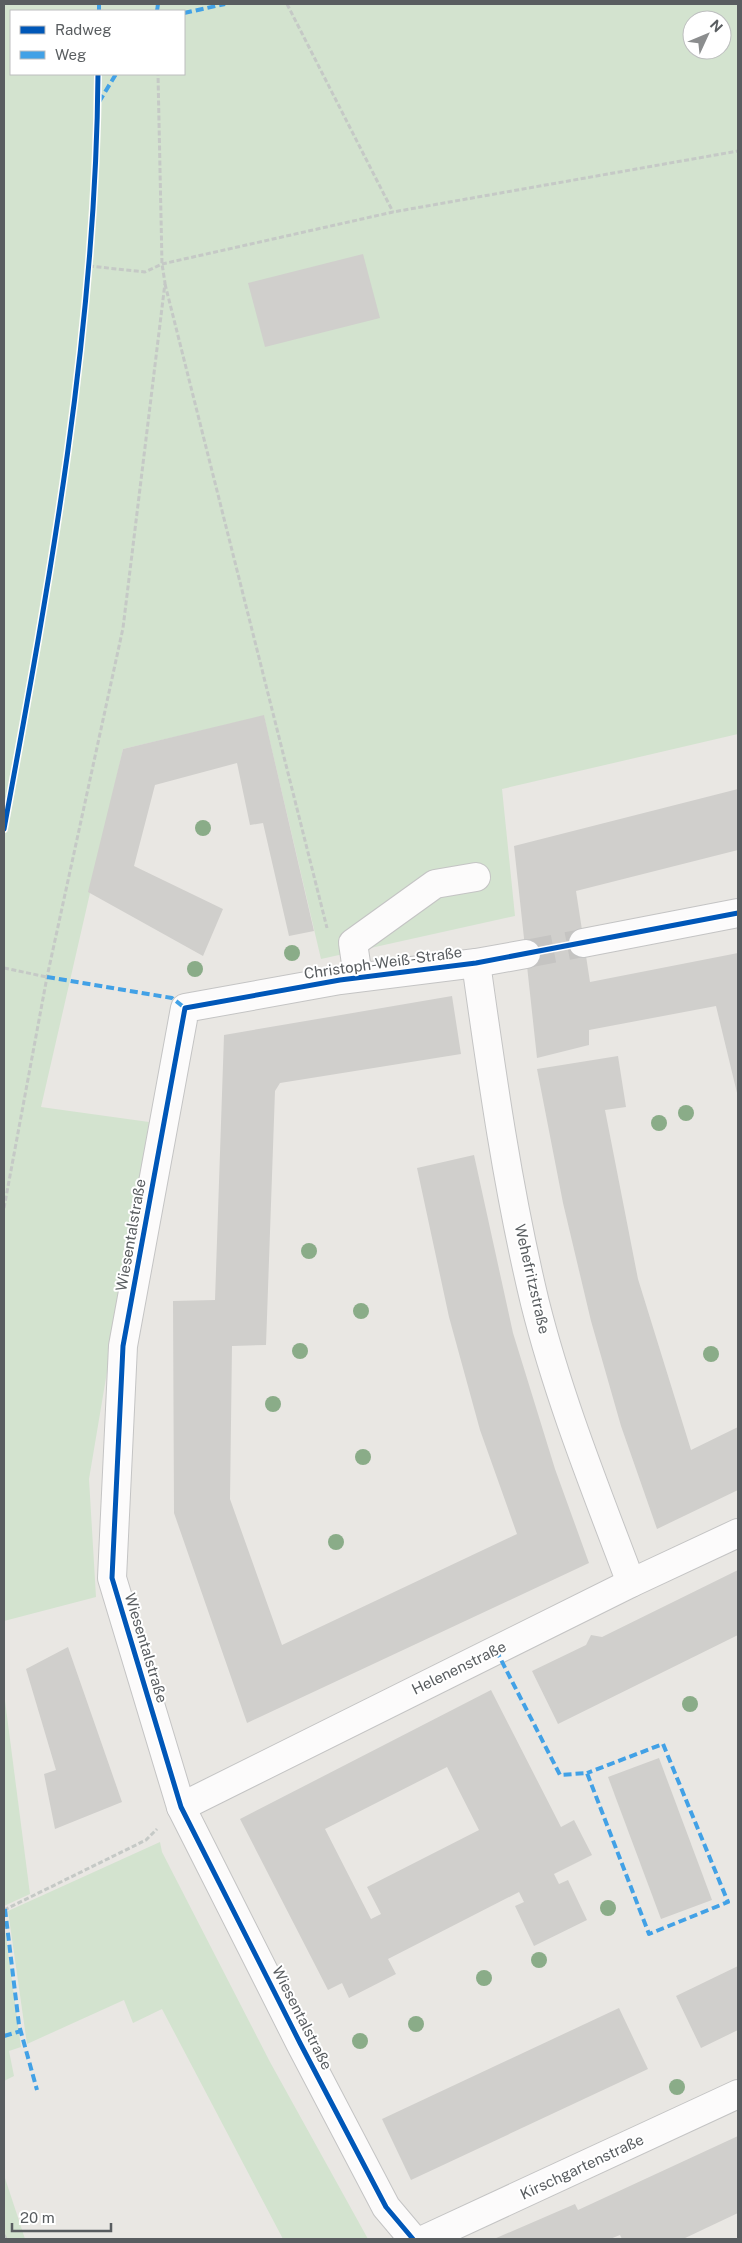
<svg xmlns="http://www.w3.org/2000/svg" width="742" height="2243" font-family="'Public Sans',sans-serif">
	<rect width="100%" height="100%" fill="#e9e7e3"/>
	<g fill="#d3e3cf" fill-rule="evenodd">
		<path d="M4,4H738V734L502,789L515,916L321,959L264,716L123,749L41,1107L149,1122L89,1479L96,1597L4,1621ZM11,11H184V74H11ZM692,20H722V50H692Z"/>
		<polygon points="4,1693 30,1894 4,1906"/>
		<polygon points="160,1842 162,1852 270,2062 368,2239 283,2239 162,2009 133,2023 124,2000 27,2044 8,1911"/>
		<polygon points="4,1922 21,2047 9,2051 14,2076 4,2081"/>
		<polygon points="4,2172 5,2178 25,2239 4,2239"/>
	</g>
	<g fill="#d0cfcc" fill-rule="evenodd">
		<polygon points="363,254 380,318 265,347 248,283"/>
		<polygon points="264,715 314,931 289,936 263,823 250,825 237,763 155,785 134,866 223,909 203,956 88,892 123,749"/>
		<polygon points="738,789 738,850 576,891 590,982 738,953 738,1097 716,1006 589,1030 589,1045 537,1058 514,846"/>
		<polygon points="452,996 461,1054 280,1083 275,1091 266,1345 232,1346 230,1499 282,1645 517,1534 480,1430 449,1317 417,1168 474,1155 513,1333 555,1469 589,1563 247,1723 174,1513 173,1301 215,1300 224,1035"/>
		<polygon points="618,1056 626,1107 605,1110 638,1279 691,1450 738,1427 738,1490 657,1529 621,1426 591,1321 563,1203 537,1069"/>
		<polygon points="738,1570 738,1635 558,1724 532,1671 586,1645 591,1635 602,1637"/>
		<polygon points="68,1647 122,1802 55,1829 44,1774 56,1770 26,1669"/>
		<path d="M491,1690L561,1827L574,1820L592,1855L554,1874L559,1884L568,1880L587,1920L534,1946L515,1906L524,1902L519,1892L388,1959L396,1974L349,1998L342,1983L328,1990L240,1819ZM447,1767L479,1830L367,1887L381,1914L371,1919L325,1829Z"/>
		<polygon points="659,1758 712,1900 661,1919 608,1777"/>
		<polygon points="738,1966 738,2030 701,2048 676,1996"/>
		<polygon points="619,2008 648,2069 411,2180 382,2119"/>
		<polygon points="738,2136 738,2213 683,2239 622,2239 620,2235 610,2239 494,2239 575,2204 578,2210"/>
	</g>
	<g fill="none" stroke-linecap="round" stroke-linejoin="round">
		<polyline stroke="#c5c4c2" stroke-width="28" stroke-dasharray="28 14" stroke-linecap="butt" points="526,954 583,943"/>
		<g stroke="#c4c4c4" stroke-width="30">
			<g id="minor">
				<polyline points="583,943 738,913"/>
				<path d="M476,963C492,1077 508,1191 535,1303C559,1399 596,1490 631,1583"/>
				<polyline points="358,977 353,943 435,884 476,877"/>
				<polyline points="181,1807 631,1583 738,1533"/>
				<polyline points="413,2239 386,2207 300,2043 181,1807 112,1578 123,1346 185,1008 340,980 476,963 526,954"/>
				<polyline points="425,2239 738,2094"/>
			</g>
		</g>
		<g stroke="#c5c9c6" stroke-width="3" stroke-dasharray="5 2.5" stroke-linecap="butt">
			<polyline points="287,4 393,212"/>
			<polyline points="89,266 145,272 162,264 393,212 738,151"/>
			<polyline points="165,284 327,928"/>
			<polyline points="4,968 47,977"/>
			<polyline points="4,1208 47,977 123,628 165,283 162,264 158,74"/>
			<polyline points="4,1910 146,1840 157,1829"/>
			<polyline points="4,2235 6,2239"/>
		</g>
		<use href="#minor" stroke="#fcfbfb" stroke-width="28"/>
		<g stroke="#42a1e6" stroke-width="4" stroke-dasharray="8 4" stroke-linecap="butt">
			<polyline points="99,11 99,4"/>
			<polyline points="157,11 158,4"/>
			<polyline points="184,13 225,4"/>
			<polyline points="99,102 116,74"/>
			<polyline points="47,977 172,998 185,1008"/>
			<polyline points="496,1650 560,1775 587,1773 649,1934 728,1902 663,1744 587,1773"/>
			<polyline points="5,1909 19,2025 37,2090"/>
			<polyline points="4,2036 21,2031"/>
		</g>
		<g stroke="#fff" stroke-width="8">
			<g id="cycleway">
				<path d="M4,829C50,580 96,328 98,74"/>
				<polyline points="413,2239 386,2207 300,2043 181,1807 112,1578 123,1346 185,1008 340,980 476,963 738,913"/>
			</g>
		</g>
		<use href="#cycleway" stroke="#0057b8" stroke-width="5"/>
	</g>
	<g fill="#8aac88">
		<circle cx="203" cy="828" r="8"/>
		<circle cx="292" cy="953" r="8"/>
		<circle cx="195" cy="969" r="8"/>
		<circle cx="686" cy="1113" r="8"/>
		<circle cx="659" cy="1123" r="8"/>
		<circle cx="309" cy="1251" r="8"/>
		<circle cx="361" cy="1311" r="8"/>
		<circle cx="300" cy="1351" r="8"/>
		<circle cx="711" cy="1354" r="8"/>
		<circle cx="273" cy="1404" r="8"/>
		<circle cx="363" cy="1457" r="8"/>
		<circle cx="336" cy="1542" r="8"/>
		<circle cx="690" cy="1704" r="8"/>
		<circle cx="608" cy="1908" r="8"/>
		<circle cx="539" cy="1960" r="8"/>
		<circle cx="484" cy="1978" r="8"/>
		<circle cx="416" cy="2024" r="8"/>
		<circle cx="360" cy="2041" r="8"/>
		<circle cx="677" cy="2087" r="8"/>
	</g>
	<g text-anchor="middle" stroke-width="4" stroke-linejoin="round" paint-order="stroke">
		<g font-size="15" fill="#595d60" stroke="#fff">
			<text transform="translate(383 963) rotate(-8)" y="5">Christoph-Weiß-Straße</text>
			<text transform="translate(131 1235) rotate(-80)" y="5">Wiesentalstraße</text>
			<text transform="translate(532 1279) rotate(77)" y="5">Wehefritzstraße</text>
			<text transform="translate(146 1648) rotate(73)" y="5">Wiesentalstraße</text>
			<text transform="translate(459 1668) rotate(-26)" y="5">Helenenstraße</text>
			<text transform="translate(302 2018) rotate(63)" y="5">Wiesentalstraße</text>
			<text transform="translate(582 2167) rotate(-25)" y="5">Kirschgartenstraße</text>
		</g>
	</g>
	<rect width="742" height="2243" fill="none" stroke="#595d60" stroke-width="10"/>
	<rect x="10" y="10" width="175" height="65" fill="#ffffff" stroke="#bdbebf"/>
	<rect x="20" y="26" width="25" height="8" fill="#0057b8" stroke="#bdbebf"/>
	<text x="55" y="35" font-size="15" fill="#595d60">Radweg</text>
	<rect x="20" y="51" width="25" height="8" fill="#42a1e6" stroke="#bdbebf"/>
	<text x="55" y="60" font-size="15" fill="#595d60">Weg</text>
	<g transform="translate(707 35) rotate(46)"><circle r="24" fill="#ffffff" stroke="#bdbebf"/>
	<path d="M0-4L9 19L0 12L-9 19Z" fill="#8b8d8e"/>
	<text y="-8" font-size="14" font-weight="bold" text-anchor="middle" fill="#595d60">N</text>
	</g>
	<path d="M12 2223v8h99v-8" fill="none" stroke="#595d60" stroke-width="2.5"/>
	<text x="20" y="2223" font-size="15" fill="#595d60" stroke="#ffffff" stroke-width="4" paint-order="stroke">20 m</text>
</svg>
